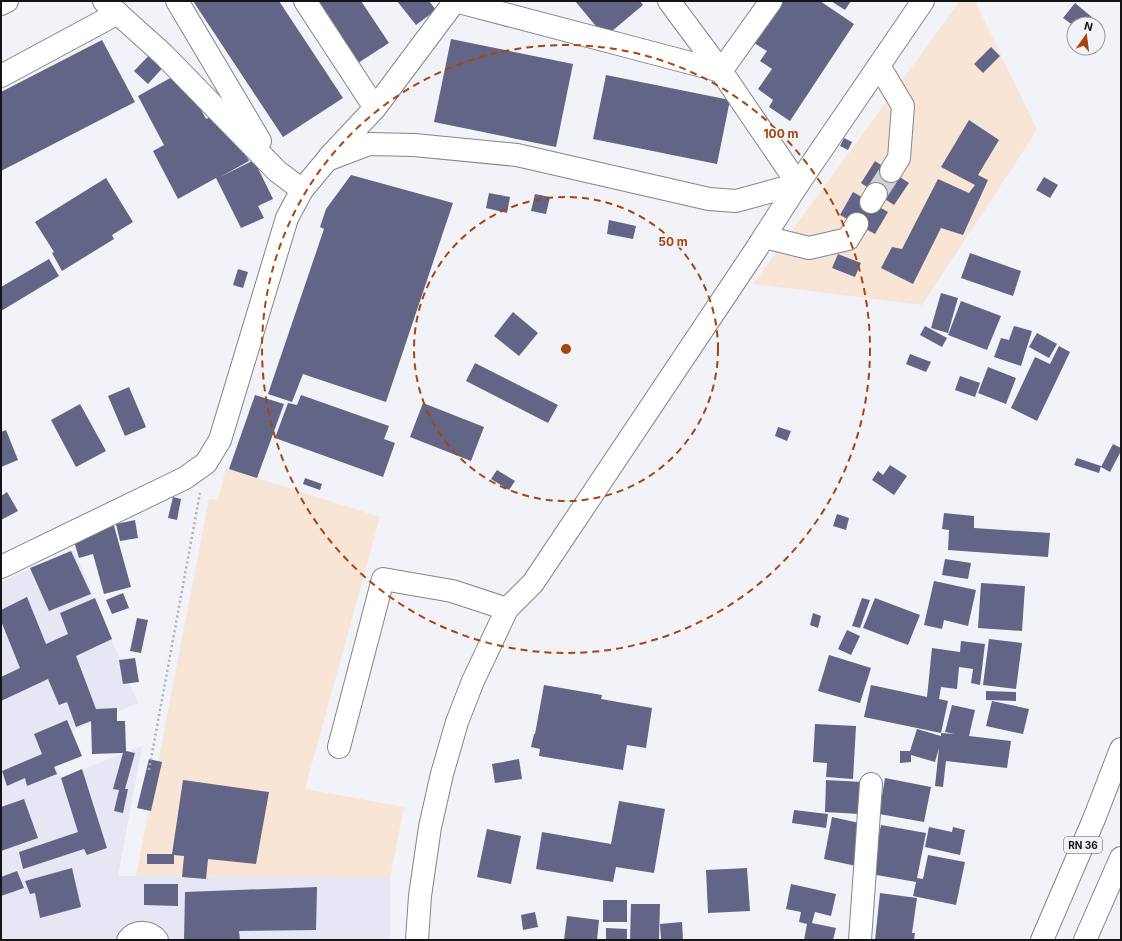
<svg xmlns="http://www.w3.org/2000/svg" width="1122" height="941" font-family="Inter,sans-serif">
	<rect width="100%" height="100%" fill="#f2f2f9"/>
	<g fill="#f9e5d6">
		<polygon points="960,1 975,1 1037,130 922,305 753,284"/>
		<polygon points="226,468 380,517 305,789 404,807 390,878 136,876 209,499 218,500"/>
	</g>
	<polygon fill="#e6e6f4" points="74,550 138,703 45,742 61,778 142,746 118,876 390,878 390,940 1,940 1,582"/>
	<g fill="#636586">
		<polygon points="193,1 279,1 343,98 283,137"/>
		<polygon points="317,1 361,1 389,43 358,63"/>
		<polygon points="397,1 429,1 436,10 416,25"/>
		<polygon points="575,1 640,1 643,5 605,37"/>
		<polygon points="777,1 820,1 854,24 790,121 769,107 773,100 758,89 772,69 760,61 767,51 751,41"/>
		<polygon points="831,1 851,1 845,10"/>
		<polygon points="1075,3 1093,18 1088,24 1074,24 1074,26 1063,18"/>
		<polygon points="451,39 573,64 556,147 434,122"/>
		<polygon points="102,40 135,102 1,171 1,92"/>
		<polygon points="991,47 1000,56 983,73 974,64"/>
		<polygon points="154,50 167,63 148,84 134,71"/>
		<polygon points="181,72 206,119 222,111 249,161 220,177 254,160 273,199 258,206 264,218 241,228 216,178 178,199 153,151 164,145 138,96"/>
		<polygon points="606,75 730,100 717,164 593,139"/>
		<polygon points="969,120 999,140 978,175 988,180 963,235 941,228 913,284 881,268 892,247 902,249 938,179 969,193 975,185 941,167"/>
		<polygon points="844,138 852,142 848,150 840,146"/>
		<polygon points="875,161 909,183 894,205 861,183"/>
		<polygon points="351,175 453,203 386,402 303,374 292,402 268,394 324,229 320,227 326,209"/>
		<polygon points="1044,177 1058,185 1050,198 1036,190"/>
		<polygon points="106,178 133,222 112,235 114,239 62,271 52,253 54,252 35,222"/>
		<polygon points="853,192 888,212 875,234 840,215"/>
		<polygon points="489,193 510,197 507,213 486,208"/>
		<polygon points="535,194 550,197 546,214 531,211"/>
		<polygon points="609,220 636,226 633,239 607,234"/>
		<polygon points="970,253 1021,271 1013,296 961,278"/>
		<polygon points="838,254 861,263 855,277 832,268"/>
		<polygon points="49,259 59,276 1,311 1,287"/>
		<polygon points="238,269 248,272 243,288 233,285"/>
		<polygon points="941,293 958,298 948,333 931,328"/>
		<polygon points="961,301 1001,316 987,350 948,335"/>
		<polygon points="513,312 538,333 519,356 494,336"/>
		<polygon points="925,326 947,338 942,347 920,335"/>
		<polygon points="1014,326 1032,331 1021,366 994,357 1001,338 1009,340"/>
		<polygon points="1037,333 1057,344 1049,358 1029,347"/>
		<polygon points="1059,346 1070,352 1037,421 1011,408 1035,357 1050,364"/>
		<polygon points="910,354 931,362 926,372 906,364"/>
		<polygon points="475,363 558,405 548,423 466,381"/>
		<polygon points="988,367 1016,378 1006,404 978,393"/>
		<polygon points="960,376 980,383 975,397 955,390"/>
		<polygon points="129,387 146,427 125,436 108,396"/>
		<polygon points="255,395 284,404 257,478 229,469"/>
		<polygon points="301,395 389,426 384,439 395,443 383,477 275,438 288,403 297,405"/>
		<polygon points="423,403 484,427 471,461 410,437"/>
		<polygon points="80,404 106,451 76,467 51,420"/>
		<polygon points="778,427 791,431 787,441 775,436"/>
		<polygon points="6,430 18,460 1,467 1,432"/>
		<polygon points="1113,444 1121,448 1121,451 1110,472 1101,467"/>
		<polygon points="1077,458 1101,466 1099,473 1074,465"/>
		<polygon points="890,465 907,476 894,495 872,480 878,471 883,475"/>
		<polygon points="497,470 515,481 509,490 491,479"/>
		<polygon points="305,478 322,484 320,490 303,484"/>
		<polygon points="7,492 18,511 1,520 1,496"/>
		<polygon points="173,497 181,499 177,520 168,518"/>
		<polygon points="944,513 974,516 974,528 1050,533 1048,557 948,550 949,530 942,529"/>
		<polygon points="837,514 849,518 846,530 833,526"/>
		<polygon points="111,515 131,587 104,594 93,554 79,558 73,538"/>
		<polygon points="135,520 138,538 120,541 116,524"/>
		<polygon points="71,551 91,594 49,611 30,568"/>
		<polygon points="945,559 971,563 968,579 942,575"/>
		<polygon points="934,581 976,590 968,626 944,620 942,629 924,625"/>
		<polygon points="981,583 1025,586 1022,631 978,628"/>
		<polygon points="123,593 129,608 112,614 106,600"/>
		<polygon points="27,597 46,644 68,634 60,613 95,598 112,639 76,656 96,709 117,708 117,721 125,721 126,751 135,753 125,789 128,789 123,813 114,811 119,790 113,789 123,753 92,754 91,721 76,727 67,702 59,705 48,679 1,701 1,677 20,668 1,621 1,610"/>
		<polygon points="862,598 870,600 860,628 852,626"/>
		<polygon points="875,598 920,615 908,645 863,628"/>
		<polygon points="813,613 821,616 818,628 810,625"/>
		<polygon points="137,618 148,620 141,653 130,651"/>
		<polygon points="847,630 860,636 851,655 838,649"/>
		<polygon points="989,639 1022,643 1016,689 983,685"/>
		<polygon points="961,641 985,644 980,685 971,683 973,669 959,667 957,689 941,687 939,699 948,701 941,733 955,734 945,732 952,705 975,710 969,736 1011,741 1007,768 946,761 943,787 935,786 939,748 935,762 911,755 911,762 900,763 900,751 910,751 917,729 941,736 941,733 864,717 871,685 927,697 932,648 960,652"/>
		<polygon points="829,655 871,668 860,703 818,691"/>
		<polygon points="135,658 139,682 123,684 119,660"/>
		<polygon points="544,685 602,695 601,699 652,708 646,748 627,745 623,770 539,756 540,749 531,747 534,734 535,734"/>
		<polygon points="986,691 1016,692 1016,701 986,700"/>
		<polygon points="992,701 1029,709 1023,734 986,726"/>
		<polygon points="67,720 82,756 54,767 57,774 27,786 25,778 7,786 2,771 42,754 34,734"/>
		<polygon points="815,724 856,726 853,779 826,777 827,763 813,762"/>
		<polygon points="149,759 162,762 151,811 137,808"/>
		<polygon points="519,759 522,779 495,783 492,764"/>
		<polygon points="82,769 107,848 87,855 84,849 23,869 19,852 78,832 61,778"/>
		<polygon points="885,778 931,787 924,822 879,814"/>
		<polygon points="183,780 269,792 256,864 208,859 206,879 182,877 184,856 174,855 174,864 147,864 147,854 172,854"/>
		<polygon points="826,780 862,782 860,814 825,812"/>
		<polygon points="24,799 38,838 1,851 1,807"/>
		<polygon points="619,801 665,809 654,873 616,867 613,882 536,869 542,832 611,844"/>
		<polygon points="794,810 828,814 826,828 792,823"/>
		<polygon points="832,817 864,824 856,866 824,859"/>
		<polygon points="881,825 926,833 917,878 923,879 928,855 965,862 956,905 913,896 916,882 871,874"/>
		<polygon points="929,827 952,832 953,827 965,830 960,855 925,847"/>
		<polygon points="487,829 521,836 511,884 477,877"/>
		<polygon points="72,868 81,907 40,918 35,893 30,894 25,881"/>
		<polygon points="747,868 750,911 708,913 706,870"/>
		<polygon points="17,871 24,888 1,896 1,877"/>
		<polygon points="144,884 178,884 178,906 144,905"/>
		<polygon points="791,884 836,894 831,916 815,912 812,923 836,928 833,940 804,940 807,924 799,922 801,912 786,909"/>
		<polygon points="317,887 316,930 239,931 240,940 184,940 185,892"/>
		<polygon points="880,893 917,898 912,933 915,933 914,940 875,940"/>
		<rect x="603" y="900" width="24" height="22"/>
		<polygon points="631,904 660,904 659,940 630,940"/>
		<polygon points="535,912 538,927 523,930 521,915"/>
		<polygon points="567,916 599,920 597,940 564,940"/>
		<polygon points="682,922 683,940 661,940 660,924"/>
		<polygon points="606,928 627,929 627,940 606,940"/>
	</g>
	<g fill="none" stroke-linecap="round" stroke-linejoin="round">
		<polyline stroke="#d1d1d7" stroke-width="22" stroke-dasharray="22 11" stroke-linecap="butt" points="876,194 891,171"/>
		<g stroke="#84848a" stroke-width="24">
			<g id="minor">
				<polyline points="104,1 163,54 277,171 302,190"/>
				<polyline points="177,1 260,141"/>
				<polyline points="305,1 375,108"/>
				<polyline points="455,1 721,71 771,1"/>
				<polyline points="1,4 7,1"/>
				<polyline points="879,66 903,106 899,158 891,171"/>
				<polyline points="1,76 118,13"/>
				<polyline points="329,157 375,108 455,1"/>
				<polyline points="871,202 876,194"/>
				<polyline points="764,237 809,248 848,239 857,224"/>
				<polyline points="1,567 185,478 206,463 220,440 287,218 302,190 327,160 369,144 414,145 517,155 709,199 736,201 798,184 721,71 669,1"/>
				<polyline points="339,747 383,579 452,591 507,609"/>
				<path d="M128,940C136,930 150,931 157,940"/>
				<polyline points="860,940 871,784"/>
			</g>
		</g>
		<g stroke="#84848a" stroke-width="24">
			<polyline id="major" points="417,940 420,896 430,827 442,774 457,722 473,681 507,609 533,583 755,251 798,184 923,1"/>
		</g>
		<g stroke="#84848a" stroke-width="24">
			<g id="highway">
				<polyline points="1042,940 1094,819 1121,749"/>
				<polyline points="1085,940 1121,858"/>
			</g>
		</g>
		<polyline stroke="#afafb4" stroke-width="2.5" stroke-dasharray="2 3" stroke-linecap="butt" points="149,770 200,493"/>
		<use href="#minor" stroke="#fff" stroke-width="22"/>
		<use href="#major" stroke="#fff" stroke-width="22"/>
		<use href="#highway" stroke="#fff" stroke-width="22"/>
	</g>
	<g fill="none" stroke="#a8450d" stroke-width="2" stroke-dasharray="7 5">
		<circle cx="566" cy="349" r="152"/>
		<circle cx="566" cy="349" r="304"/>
	</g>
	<g text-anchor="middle" stroke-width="3" stroke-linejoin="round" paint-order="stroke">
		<rect fill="#f2f2f9" stroke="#57575a" stroke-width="1" x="1064" y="837" width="38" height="16" rx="3"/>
		<g font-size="10" font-weight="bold" fill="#141416">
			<text x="1083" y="849">RN 36</text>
		</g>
	</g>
	<circle cx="566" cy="349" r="6" fill="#a8450d" stroke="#f2f2f9" stroke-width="2"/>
	<g font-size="12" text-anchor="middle" font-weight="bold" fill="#a8450d" stroke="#f2f2f9" stroke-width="3" stroke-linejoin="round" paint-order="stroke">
		<text x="781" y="138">100 m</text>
		<text x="673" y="246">50 m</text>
	</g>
	<rect width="1122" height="941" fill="none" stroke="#141416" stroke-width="4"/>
	<g transform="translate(1086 36) rotate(14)"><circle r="19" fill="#f2f2f9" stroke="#99999e"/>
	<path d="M0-3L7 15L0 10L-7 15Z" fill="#a8450d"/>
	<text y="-6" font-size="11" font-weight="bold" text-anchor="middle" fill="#141416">N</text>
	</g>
</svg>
